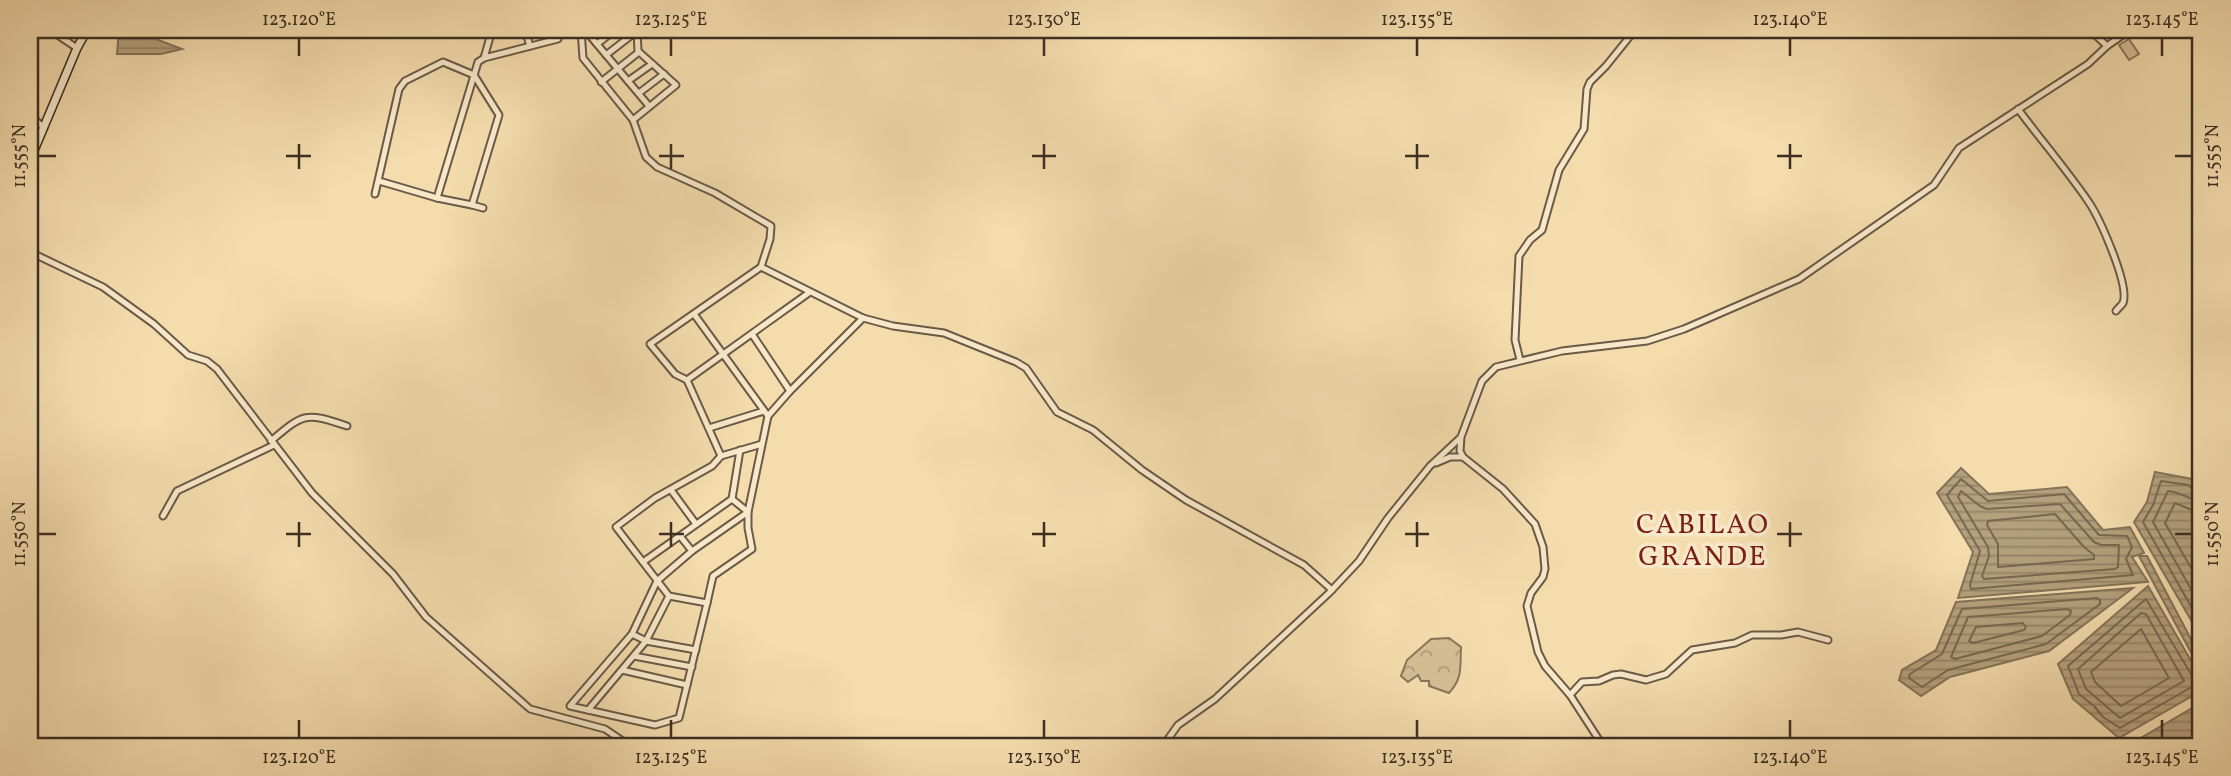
<svg xmlns="http://www.w3.org/2000/svg" width="2231" height="776" font-family="Vollkorn,serif">
	<defs>
		<pattern id="forest-crowns" width="20" height="18" patternUnits="userSpaceOnUse" patternTransform="scale(1.75)"><rect width="20" height="18" fill="#d5be96"/><path d="M2 6a3 3 0 1 1 6 0M12 15a3 3 0 1 1 6 0" fill="none" stroke="#ae9b7a"/></pattern>
		<pattern id="water-rules" width="6" height="5" patternUnits="userSpaceOnUse" patternTransform="scale(1.75)"><rect width="6" height="5" fill="#b5a17e"/><path d="M0 2.5h6" fill="none" stroke="#948467"/></pattern>
	</defs>
	<rect width="100%" height="100%" fill="#f4dcad"/>
	<filter id="stains"><feTurbulence type="fractalNoise" baseFrequency=".00286" numOctaves="4"/><feColorMatrix values="0 0 0 0 .2 0 0 0 0 .09 0 0 0 0 .02 0 0 0 .5 -.17"/></filter>
	<radialGradient id="worn" r=".72"><stop offset=".6" stop-color="#630" stop-opacity="0"/><stop offset="1" stop-color="#630" stop-opacity=".3"/></radialGradient>
	<path fill="url(#forest-crowns)" stroke="#88765c" stroke-width="2" d="M1449,638L1461,647C1460,667 1463,678 1449,693L1429,686V681H1421L1418,675L1408,682L1401,676L1407,660L1431,639Z"/>
	<polygon fill="#d5be96" stroke="#88765c" stroke-width="2" points="2129,39 2139,54 2129,60 2119,45"/>
	<g fill="url(#water-rules)" stroke="#85735a" stroke-width="2">
		<polygon points="119,30 148,36 182,49 161,54 117,54"/>
		<polygon points="1961,468 1989,494 2067,487 2103,530 2130,527 2144,553 2132,557 2148,582 1958,598 1973,552 1937,493"/>
		<polygon points="2155,472 2192,479 2201,487 2201,614 2191,620 2134,522 2147,502"/>
		<polygon points="2139,556 2147,556 2201,658 2201,671"/>
		<polygon points="2148,586 2201,678 2201,691 2119,738 2073,699 2058,664"/>
		<polygon points="2133,588 2049,651 1950,677 1921,696 1899,680 1902,670 1936,650 1956,602"/>
		<polygon points="2201,703 2201,746 2127,746"/>
	</g>
	<g fill="none" stroke-linecap="round" stroke-linejoin="round">
		<g stroke="#786850" stroke-width="2">
			<polygon points="1961,479 1988,501 2064,494 2099,535 2127,536 2132,547 2126,559 2133,575 1971,589 1970,585 1980,551 1947,495"/>
			<polygon points="1961,491 1980,506 1987,509 2060,504 2094,542 2101,545 2119,545 2118,567 2115,569 1984,579 1982,576 1989,556 1988,547 1958,497"/>
			<polyline points="2201,492 2195,491 2188,485 2161,481 2153,505 2143,522 2192,608 2201,608"/>
			<path d="M2201,501C2189,500 2181,492 2168,491L2153,522L2196,598L2201,600"/>
			<polyline points="2201,511 2192,510 2175,503 2165,523 2201,585"/>
			<polygon points="2055,514 2084,547 2094,555 2094,559 1998,567 1998,544 1987,525 1988,521"/>
			<polygon points="2097,598 2100,600 2100,604 2046,644 1948,670 1922,687 1909,678 1910,674 1942,654 1962,609"/>
			<polygon points="2146,599 2197,684 2120,728 2103,717 2094,706 2079,694 2068,666"/>
			<polygon points="2067,609 2071,611 2070,615 2042,636 1955,659 1951,657 1968,617"/>
			<polygon points="2141,613 2146,614 2184,681 2120,718 2086,689 2078,669"/>
			<polygon points="2023,623 2026,627 2024,630 1973,643 1969,641 1976,627"/>
			<polygon points="2141,629 2169,678 2121,706 2095,682 2091,672"/>
		</g>
		<g stroke="#6a5a46" stroke-width="9">
			<g id="minor">
				<polyline points="50,30 77,48"/>
				<polyline points="488,30 490,37 484,58 558,39"/>
				<polyline points="525,30 530,46"/>
				<polyline points="581,30 583,58 633,120 646,157 657,167 715,193 771,226 770,239 761,267"/>
				<polyline points="588,30 586,31 649,106"/>
				<polyline points="2090,30 2107,46"/>
				<polyline points="597,44 615,30"/>
				<polyline points="606,55 637,31"/>
				<polyline points="628,81 652,64"/>
				<polyline points="601,82 639,52"/>
				<polyline points="639,93 664,74"/>
				<path d="M2018,109C2041,140 2066,169 2088,201C2099,217 2130,285 2123,303C2121,306 2118,308 2116,311"/>
				<polyline points="30,115 44,128"/>
				<polyline points="633,120 676,85 638,51 637,30"/>
				<polyline points="379,181 437,198 472,205"/>
				<polyline points="375,194 399,89 405,81 443,62 474,75 499,115 472,205 483,208"/>
				<polyline points="437,198 478,62 484,58"/>
				<polyline points="30,252 103,287 154,324 188,355 207,361 217,369 312,493 393,574 426,617 530,709 605,729 630,746"/>
				<polyline points="810,292 687,380 675,374 650,344 761,267 863,318 893,326 944,333 1016,362 1026,368 1057,412 1093,430 1142,470 1186,500 1304,565 1332,590"/>
				<polyline points="694,314 768,416"/>
				<polyline points="752,334 790,391 863,318"/>
				<polyline points="1520,360 1515,340 1519,256 1530,240 1542,230 1559,170 1584,129 1587,89 1590,82 1606,66 1635,30"/>
				<polyline points="687,380 721,456"/>
				<polyline points="709,428 764,411"/>
				<path d="M271,441C304,413 305,412 347,426"/>
				<polyline points="762,444 721,456 712,466 655,498 616,527 669,596 707,603 679,718 655,725 570,706 632,634 657,581 692,551 748,512 768,416 790,391"/>
				<polyline points="1436,463 1450,457 1463,457"/>
				<polyline points="671,490 696,524"/>
				<polyline points="163,516 177,491 274,445"/>
				<polyline points="680,536 692,551"/>
				<polyline points="643,562 732,499 740,450"/>
				<polyline points="707,603 713,576 752,549 748,528 748,512 732,499"/>
				<polyline points="632,634 646,641 696,650"/>
				<polyline points="634,656 692,667"/>
				<polyline points="622,670 687,685"/>
				<polyline points="1570,695 1582,682 1599,681 1613,675 1621,674 1646,680 1666,674 1692,650 1735,643 1752,635 1781,635 1798,632 1828,640"/>
				<polyline points="588,710 646,641 669,596"/>
				<polyline points="1163,746 1178,725 1215,699 1329,593 1359,561 1388,518 1430,466 1460,438"/>
				<polyline points="1603,746 1570,695 1545,666 1538,652 1527,606 1531,593 1543,577 1545,569 1543,547 1535,524 1503,489 1463,457 1460,451 1461,437 1482,381 1496,367 1562,351 1647,341 1684,329 1799,279 1934,185 1959,148 2088,64 2107,46 2130,30"/>
			</g>
		</g>
		<g stroke="#3c2e23" stroke-width="10">
			<polyline id="secondary" points="30,160 77,48 87,30"/>
		</g>
		<use href="#minor" stroke="#f8e8ca" stroke-width="5"/>
		<use href="#secondary" stroke="#f8e8ca" stroke-width="7"/>
	</g>
	<path fill="none" stroke="#3c2e23" stroke-width="2.5" d="M299,38V56M671,38V56M1044,38V56M1417,38V56M1790,38V56M2162,38V56M299,144V169M671,144V169M1044,144V169M1417,144V169M1790,144V169M38,156H56M286,156H311M659,156H684M1032,156H1056M1405,156H1429M1777,156H1802M2175,156H2192M299,522V547M671,522V547M1044,522V547M1417,522V547M1790,522V547M38,534H56M286,534H311M659,534H684M1032,534H1056M1405,534H1429M1777,534H1802M2175,534H2192M299,720V738M671,720V738M1044,720V738M1417,720V738M1790,720V738M2162,720V738"/>
	<g text-anchor="middle" stroke-width="7" stroke-linejoin="round" paint-order="stroke">
		<g font-size="28" letter-spacing="2" fill="#7a1f14" stroke="#f8e8ca">
			<text x="1703" y="533">CABILAO<tspan x="1703" dy="32">GRANDE</tspan></text>
		</g>
	</g>
	<rect width="2231" height="776" fill="none" stroke="#f4dcad" stroke-width="77"/>
	<rect x="38" y="38" width="2154" height="700" fill="none" stroke="#3c2e23" stroke-width="2.5"/>
	<g font-size="18" text-anchor="middle" fill="#3c2e23">
		<text x="299" y="25">123.120°E</text>
		<text x="671" y="25">123.125°E</text>
		<text x="1044" y="25">123.130°E</text>
		<text x="1417" y="25">123.135°E</text>
		<text x="1790" y="25">123.140°E</text>
		<text x="2162" y="25">123.145°E</text>
		<text transform="translate(19 156) rotate(-90)" y="6">11.555°N</text>
		<text transform="translate(2212 156) rotate(-90)" y="6">11.555°N</text>
		<text transform="translate(19 534) rotate(-90)" y="6">11.550°N</text>
		<text transform="translate(2212 534) rotate(-90)" y="6">11.550°N</text>
		<text x="299" y="763">123.120°E</text>
		<text x="671" y="763">123.125°E</text>
		<text x="1044" y="763">123.130°E</text>
		<text x="1417" y="763">123.135°E</text>
		<text x="1790" y="763">123.140°E</text>
		<text x="2162" y="763">123.145°E</text>
	</g>
	<rect width="100%" height="100%" filter="url(#stains)"/>
	<rect width="100%" height="100%" fill="url(#worn)"/>
</svg>
